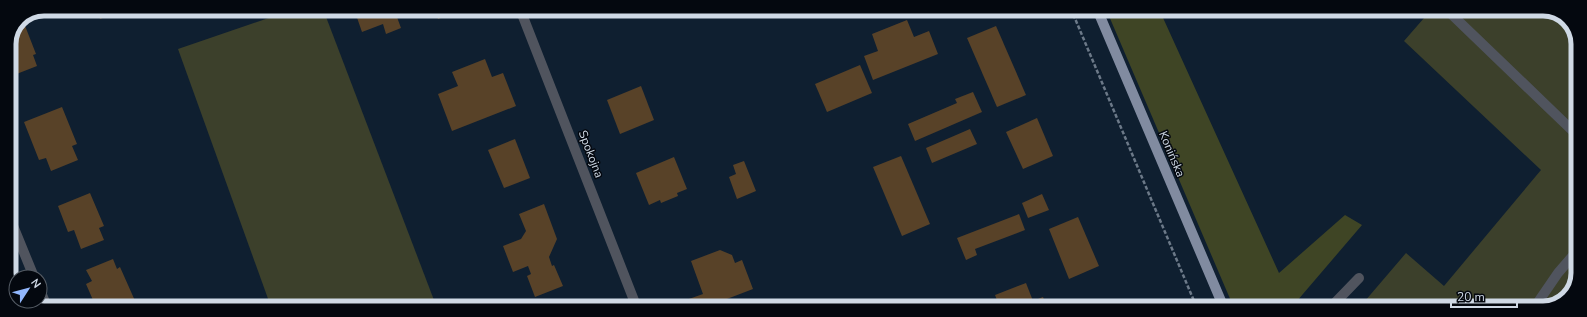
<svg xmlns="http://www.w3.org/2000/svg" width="1587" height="317" font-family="'Nunito Sans',sans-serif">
	<rect width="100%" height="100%" fill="#0f1f30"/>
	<g fill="#3c402b">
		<polygon points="295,9 323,9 437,308 271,307 178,49"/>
		<polygon points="1431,10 1549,10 1569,21 1578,40 1577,279 1566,299 1543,308 1359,308 1406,253 1444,286 1541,170 1404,41"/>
	</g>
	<polygon fill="#3f4525" points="1106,9 1159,9 1279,273 1345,215 1362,225 1291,308 1234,308"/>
	<g fill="#584228">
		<polygon points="96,9 127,9 100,19"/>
		<polygon points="354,9 394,9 401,28 386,34 383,24 362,32"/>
		<polygon points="435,9 466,9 438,19"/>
		<polygon points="22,18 36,54 33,55 37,66 14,75 9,64 9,44 20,19"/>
		<polygon points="907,20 914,37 929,31 938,54 873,80 864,56 878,51 872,34"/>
		<polygon points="996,26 1026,95 997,107 967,38"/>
		<polygon points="485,59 492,77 503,73 516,106 452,131 438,94 458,86 452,72"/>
		<polygon points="860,65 872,93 827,112 815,84"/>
		<polygon points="641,86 654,120 620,134 607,100"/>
		<polygon points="973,92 982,112 915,141 908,124 957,103 955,99"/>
		<polygon points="62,107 77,144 72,146 78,160 51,171 46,158 39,160 24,122"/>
		<polygon points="1037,118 1053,156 1023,169 1006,132"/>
		<polygon points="970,129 977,144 932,163 926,148"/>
		<polygon points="515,139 530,178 504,188 488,150"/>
		<polygon points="901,156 930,224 902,236 873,167"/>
		<polygon points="674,157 687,189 677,193 678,196 661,203 660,200 649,205 636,173"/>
		<polygon points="744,161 756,191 737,199 729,177 736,174 733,165"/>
		<polygon points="90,193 104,226 99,228 104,240 81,249 74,230 68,232 58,206"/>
		<polygon points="1042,194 1049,210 1028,218 1022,203"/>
		<polygon points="544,204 557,239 549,257 552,266 554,265 563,286 535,297 527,276 531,274 528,266 513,272 503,246 521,239 526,231 519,214"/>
		<polygon points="1019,214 1025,230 975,249 977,255 966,260 957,238"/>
		<polygon points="1078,217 1099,266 1069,279 1049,229"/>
		<polygon points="720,250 732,255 735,263 742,260 753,289 719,302 721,308 689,308 686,300 703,294 691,261"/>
		<polygon points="113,259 117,269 120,267 136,303 126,307 96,307 86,284 92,281 86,270"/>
		<polygon points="1026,283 1033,301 1043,297 1047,308 1000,308 995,295"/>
	</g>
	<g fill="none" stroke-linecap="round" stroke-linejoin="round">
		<polyline stroke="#6c7988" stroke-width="2.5" stroke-dasharray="4 2" stroke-linecap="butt" points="1071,9 1197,308"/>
		<g stroke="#50545e" stroke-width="10">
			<polyline points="520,9 637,308"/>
			<polyline points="1447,10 1578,136"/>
			<polyline points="198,12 205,9"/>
			<polyline points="9,216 34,277"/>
			<polyline points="40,290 47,307"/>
			<polyline points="1330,308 1359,278"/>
			<polyline points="1534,308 1558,273 1577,251"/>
		</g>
		<polyline stroke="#818ba0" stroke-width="10" points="1097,9 1224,308"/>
	</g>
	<g text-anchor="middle" stroke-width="3" stroke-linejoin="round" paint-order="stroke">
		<g font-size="12" fill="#cfd9e5" stroke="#04080f">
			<text transform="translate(591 154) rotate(69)" y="4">Spokojna</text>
			<text transform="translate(1172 154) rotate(67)" y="4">Konińska</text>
		</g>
	</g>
	<path d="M0 0H1587V317H0ZM44 16H1543A28 28 0 0 1 1571 44V273A28 28 0 0 1 1543 301H44A28 28 0 0 1 16 273V44A28 28 0 0 1 44 16Z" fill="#04080f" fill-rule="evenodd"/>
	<path fill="none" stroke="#cfd9e5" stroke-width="5" d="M44 16H1543A28 28 0 0 1 1571 44V273A28 28 0 0 1 1543 301H44A28 28 0 0 1 16 273V44A28 28 0 0 1 44 16Z"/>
	<g transform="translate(28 289) rotate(54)"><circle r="19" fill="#04080f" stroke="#555c65"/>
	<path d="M0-3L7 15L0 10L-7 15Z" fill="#92b7fd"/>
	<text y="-6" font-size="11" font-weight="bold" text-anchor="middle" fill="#cfd9e5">N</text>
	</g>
	<path d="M1451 301v6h66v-6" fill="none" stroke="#cfd9e5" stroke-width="2"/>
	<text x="1457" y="301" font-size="12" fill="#cfd9e5" stroke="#04080f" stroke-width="3" paint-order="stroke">20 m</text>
</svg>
